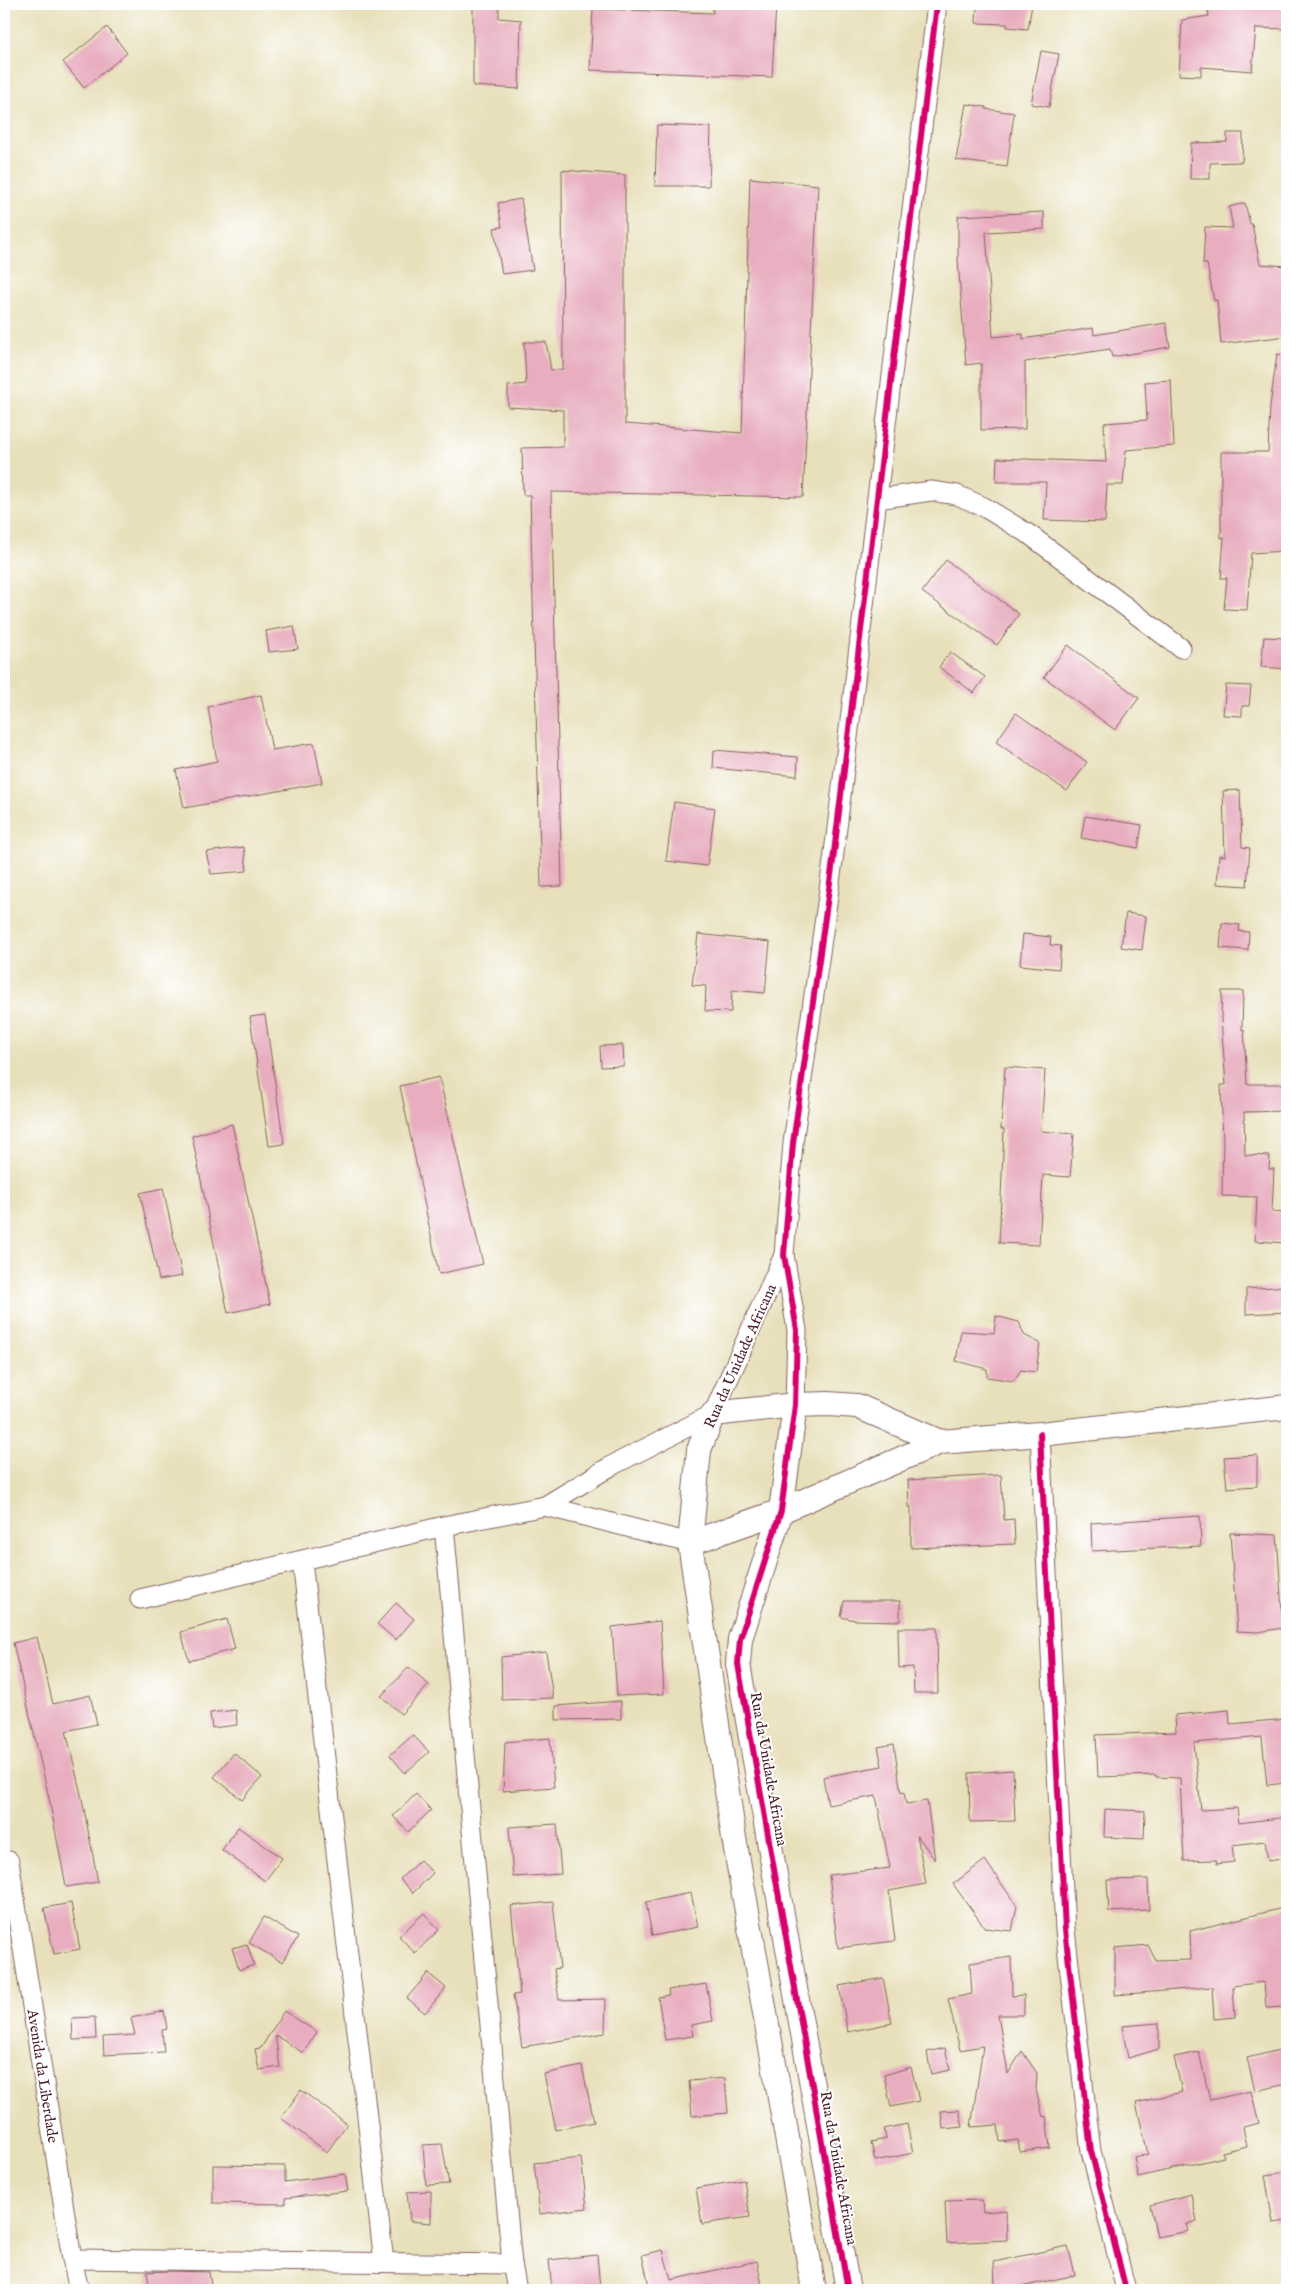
<svg xmlns="http://www.w3.org/2000/svg" width="1291" height="2294" font-family="'IM FELL English',serif">
	<rect width="100%" height="100%" fill="#fff"/>
	<filter id="ink" filterUnits="userSpaceOnUse"><feTurbulence type="fractalNoise" baseFrequency=".02" numOctaves="2"/><feDisplacementMap in="SourceGraphic" scale="10" xChannelSelector="R" yChannelSelector="G"/><feConvolveMatrix kernelMatrix="1 2 1 2 8 2 1 2 1" color-interpolation-filters="sRGB"/></filter>
	<filter id="wash" filterUnits="userSpaceOnUse"><feTurbulence type="fractalNoise" baseFrequency=".0096" numOctaves="4" result="noise"/><feDisplacementMap in="SourceGraphic" scale="20" xChannelSelector="R" yChannelSelector="G"/><feGaussianBlur stdDeviation="1.12" result="paint"/><feColorMatrix in="noise" values="0 0 0 0 0 0 0 0 0 0 0 0 0 0 0 0 0 1.4 0 .05"/><feComposite in="paint" operator="in"/></filter>
	<g filter="url(#wash)">
		<rect width="100%" height="100%" fill="#e8e0bb"/>
		<g id="blocks">
			<g fill="#e8aec0">
				<polygon points="473,4 499,4 499,18 521,20 519,89 473,86"/>
				<polygon points="712,4 776,4 772,77 590,70 593,9 713,13"/>
				<polygon points="977,4 1032,4 1028,29 1007,27 1007,24 976,23"/>
				<polygon points="1251,4 1287,4 1287,29 1256,28 1252,71 1201,67 1201,76 1179,75 1182,20 1209,16 1208,10 1251,7"/>
				<polygon points="107,27 127,53 84,88 63,62"/>
				<polygon points="1041,51 1059,54 1049,107 1031,104"/>
				<polygon points="966,104 986,107 986,109 1014,113 1007,167 956,160"/>
				<polygon points="657,125 711,127 709,186 655,186"/>
				<polygon points="1227,133 1243,133 1242,162 1210,163 1210,179 1190,179 1191,143 1227,142"/>
				<polygon points="562,170 625,175 625,424 742,433 750,178 818,185 803,497 551,492 562,886 541,887 530,495 523,495 522,448 563,447 563,410 508,407 508,386 526,384 524,342 546,342 551,370 563,369"/>
				<polygon points="521,199 533,270 502,274 494,228 502,227 498,203"/>
				<polygon points="1245,203 1250,224 1252,224 1260,264 1287,266 1287,336 1221,344 1217,300 1214,301 1207,264 1203,264 1205,227 1233,228 1229,207"/>
				<polygon points="1044,212 1044,229 986,232 993,337 1023,334 1023,339 1093,328 1094,335 1166,323 1170,347 1112,357 1110,349 1025,362 1025,429 981,430 981,363 966,365 958,259 958,216"/>
				<polygon points="1277,354 1287,355 1287,551 1251,553 1247,610 1224,609 1227,578 1221,578 1224,537 1221,538 1221,452 1268,452 1270,406"/>
				<polygon points="1171,380 1174,446 1126,450 1123,485 1107,485 1105,522 1044,520 1046,482 996,482 997,458 1106,462 1104,423 1147,420 1145,382"/>
				<polygon points="946,560 1019,614 997,645 922,592"/>
				<polygon points="294,626 298,649 269,652 266,631"/>
				<polygon points="1264,637 1287,638 1287,669 1261,667"/>
				<polygon points="1068,645 1139,698 1115,730 1044,677"/>
				<polygon points="950,652 985,677 974,693 939,667"/>
				<polygon points="1226,685 1251,686 1249,706 1242,706 1242,716 1223,715"/>
				<polygon points="261,695 272,750 314,743 322,783 184,808 176,770 217,761 208,707"/>
				<polygon points="1016,713 1087,762 1067,791 996,742"/>
				<polygon points="714,750 798,757 797,776 713,768"/>
				<polygon points="1240,790 1242,847 1250,848 1247,886 1217,884 1219,855 1225,856 1223,791"/>
				<polygon points="674,802 715,808 707,866 666,861"/>
				<polygon points="1085,816 1142,825 1138,848 1081,838"/>
				<polygon points="244,847 247,871 211,874 206,852"/>
				<polygon points="1126,913 1146,916 1142,950 1121,947"/>
				<polygon points="1222,923 1240,925 1239,931 1249,932 1248,950 1220,948"/>
				<polygon points="698,934 770,942 765,993 732,990 731,1012 705,1011 706,986 692,985"/>
				<polygon points="1023,934 1051,937 1050,945 1061,946 1059,969 1020,965"/>
				<polygon points="1222,991 1243,991 1242,1030 1244,1029 1247,1084 1287,1084 1287,1111 1244,1112 1245,1155 1270,1156 1269,1169 1274,1169 1272,1212 1285,1213 1287,1243 1255,1241 1257,1197 1222,1196 1223,1142 1221,1085 1226,1085 1221,1019"/>
				<polygon points="265,1015 284,1144 269,1146 250,1017"/>
				<polygon points="623,1045 624,1066 601,1067 600,1046"/>
				<polygon points="1005,1067 1045,1070 1041,1131 1074,1134 1070,1177 1043,1175 1039,1245 999,1243 1004,1129 1001,1129"/>
				<polygon points="439,1077 483,1264 439,1274 400,1086"/>
				<polygon points="232,1124 270,1304 228,1313 192,1136"/>
				<polygon points="163,1188 182,1276 159,1280 140,1193"/>
				<polygon points="1287,1286 1287,1312 1246,1314 1246,1289"/>
				<polygon points="996,1316 1019,1322 1024,1335 1040,1343 1036,1372 1021,1370 1013,1381 987,1377 987,1369 956,1361 961,1331 994,1333"/>
				<polygon points="1257,1455 1257,1486 1227,1488 1224,1457"/>
				<polygon points="1001,1475 1004,1520 1014,1519 1015,1544 911,1548 911,1507 909,1507 908,1480"/>
				<polygon points="1200,1516 1201,1546 1092,1551 1091,1523"/>
				<polygon points="1230,1533 1277,1535 1283,1628 1258,1632 1237,1631"/>
				<polygon points="844,1601 900,1601 900,1621 855,1620 841,1617"/>
				<polygon points="396,1603 414,1619 396,1640 377,1624"/>
				<polygon points="227,1619 235,1649 189,1661 181,1632"/>
				<polygon points="660,1621 664,1694 617,1696 612,1627"/>
				<polygon points="898,1628 937,1628 938,1693 914,1693 913,1667 899,1668"/>
				<polygon points="37,1637 53,1704 90,1695 97,1724 66,1731 82,1799 98,1882 66,1887 49,1798 13,1643"/>
				<polygon points="546,1652 553,1698 502,1700 501,1657"/>
				<polygon points="409,1667 429,1685 401,1714 381,1696"/>
				<polygon points="621,1701 621,1719 556,1720 556,1706"/>
				<polygon points="236,1710 237,1725 212,1728 210,1713"/>
				<polygon points="1229,1710 1230,1724 1287,1719 1287,1783 1267,1785 1262,1737 1194,1743 1201,1810 1237,1808 1239,1823 1287,1817 1287,1858 1268,1861 1265,1841 1232,1845 1234,1862 1217,1864 1216,1860 1184,1861 1180,1778 1156,1777 1156,1775 1098,1777 1096,1735 1176,1732 1175,1715"/>
				<polygon points="413,1735 429,1752 405,1773 390,1755"/>
				<polygon points="550,1738 554,1787 503,1791 505,1742"/>
				<polygon points="894,1744 901,1793 904,1792 906,1804 927,1801 935,1860 917,1835 926,1884 889,1891 895,1941 838,1948 829,1875 890,1868 876,1796 828,1805 823,1777 882,1766 878,1747"/>
				<polygon points="234,1753 262,1777 242,1800 214,1777"/>
				<polygon points="1013,1770 1015,1821 970,1822 969,1773"/>
				<polygon points="416,1794 431,1810 408,1832 393,1816"/>
				<polygon points="1105,1809 1145,1811 1144,1839 1104,1837"/>
				<polygon points="557,1824 561,1874 513,1877 509,1827"/>
				<polygon points="238,1827 282,1858 265,1881 222,1850"/>
				<polygon points="420,1860 433,1873 413,1893 400,1879"/>
				<polygon points="985,1860 1017,1906 1012,1931 985,1928 953,1884"/>
				<polygon points="1148,1879 1149,1910 1109,1912 1107,1880"/>
				<polygon points="691,1893 698,1927 652,1936 646,1902"/>
				<polygon points="553,1902 560,1968 554,1969 559,2000 606,1999 605,2033 522,2047 513,1995 520,1994 511,1906"/>
				<polygon points="71,1903 80,1949 54,1954 44,1908"/>
				<polygon points="1287,1907 1287,2007 1266,2008 1264,1982 1233,1986 1235,2017 1214,2019 1212,1987 1115,1995 1115,1948 1148,1945 1156,1961 1191,1960 1190,1931"/>
				<polygon points="424,1913 439,1930 415,1953 399,1936"/>
				<polygon points="264,1917 298,1937 282,1962 249,1943"/>
				<polygon points="247,1944 254,1965 239,1970 232,1948"/>
				<polygon points="1011,1957 1012,1996 1024,1995 1024,2015 998,2015 1008,2074 1022,2051 1037,2073 1036,2090 1043,2117 1046,2116 1050,2148 1020,2152 1018,2140 1000,2142 998,2125 971,2127 983,2046 960,2050 948,1999 972,1994 970,1963"/>
				<polygon points="428,1973 446,1988 425,2013 407,1998"/>
				<polygon points="883,1978 892,2023 848,2032 839,1986"/>
				<polygon points="706,1984 713,2021 691,2025 693,2036 665,2040 658,1997 669,1995 668,1990"/>
				<polygon points="164,2011 167,2029 162,2030 164,2052 104,2055 103,2037 135,2035 131,2018"/>
				<polygon points="284,2011 317,2032 303,2053 275,2035 280,2067 259,2070 255,2049 261,2048"/>
				<polygon points="95,2017 96,2039 73,2040 72,2018"/>
				<polygon points="1159,2023 1159,2049 1128,2058 1122,2026"/>
				<polygon points="945,2048 950,2070 931,2074 927,2052"/>
				<polygon points="1287,2048 1287,2084 1255,2091 1247,2058"/>
				<polygon points="1199,2052 1210,2100 1251,2091 1259,2123 1243,2127 1247,2146 1222,2152 1224,2157 1138,2177 1134,2157 1148,2154 1136,2103 1182,2092 1174,2057"/>
				<polygon points="582,2066 594,2122 556,2130 544,2074"/>
				<polygon points="911,2067 919,2101 891,2107 884,2075"/>
				<polygon points="725,2078 728,2113 692,2116 689,2081"/>
				<polygon points="301,2090 347,2124 327,2152 281,2118"/>
				<polygon points="959,2110 963,2127 943,2129 941,2111"/>
				<polygon points="907,2124 913,2153 875,2161 871,2142 886,2139 884,2129"/>
				<polygon points="442,2144 449,2184 426,2185 423,2145"/>
				<polygon points="581,2158 587,2208 540,2214 534,2163"/>
				<polygon points="213,2165 285,2166 285,2182 345,2174 348,2191 285,2198 285,2204 213,2203"/>
				<polygon points="1287,2172 1287,2221 1273,2223 1265,2175"/>
				<polygon points="744,2180 750,2217 702,2224 696,2188"/>
				<polygon points="431,2191 431,2223 410,2221 407,2192"/>
				<polygon points="1191,2194 1197,2221 1187,2224 1189,2231 1157,2237 1150,2205"/>
				<polygon points="982,2200 983,2212 1006,2210 1007,2240 947,2243 945,2201"/>
				<polygon points="1068,2246 1075,2275 1021,2287 995,2288 994,2262"/>
				<polygon points="663,2250 671,2280 757,2261 763,2290 650,2290 642,2255"/>
				<polygon points="597,2255 600,2288 552,2290 549,2260"/>
				<polygon points="167,2271 209,2272 212,2290 150,2290 147,2272"/>
			</g>
		</g>
	</g>
	<g filter="url(#ink)">
		<use href="#blocks" fill-opacity="0" stroke="#81635d" stroke-width="1"/>
		<g fill="none" stroke-linecap="round" stroke-linejoin="round">
			<g stroke="#81635d" stroke-width="21">
				<g id="minor">
					<polyline points="877,499 931,491 957,495 984,507 1030,535 1181,648"/>
					<polyline points="795,1405 797,1330 784,1255 793,1143 833,861 937,4"/>
					<polyline points="1040,1434 1065,1930 1091,2151 1126,2290"/>
					<polyline points="545,1506 690,1543"/>
					<polyline points="444,1526 512,2264 517,2290"/>
					<polyline points="302,1561 384,2262"/>
					<polyline points="140,1599 444,1526 545,1506 611,1466 713,1414 784,1255"/>
					<polyline points="9,1861 72,2259 79,2290"/>
					<polyline points="72,2259 512,2264"/>
				</g>
			</g>
			<g stroke="#81635d" stroke-width="26">
				<g id="tertiary">
					<polyline points="795,1405 781,1511 740,1639 738,1664 848,2290"/>
					<polyline points="690,1543 781,1511 940,1442 1040,1434 1287,1407"/>
					<polyline points="814,2290 734,1838 690,1543 699,1450 713,1414 795,1405 828,1404 857,1406 940,1442"/>
				</g>
			</g>
			<use href="#minor" stroke="#fff" stroke-width="19"/>
			<use href="#tertiary" stroke="#fff" stroke-width="24"/>
			<g stroke="#fff" stroke-width="9">
				<g id="cycleway">
					<polyline points="1040,1434 1065,1930 1091,2151 1126,2290"/>
					<polyline points="848,2290 738,1664 740,1639 781,1511 795,1405 797,1330 784,1255 793,1143 833,861 937,4"/>
				</g>
			</g>
			<use href="#cycleway" stroke="#d6006c" stroke-width="6"/>
		</g>
	</g>
	<g text-anchor="middle" stroke-width="4" stroke-linejoin="round" paint-order="stroke">
		<g font-size="15" fill="#4a1f2b" stroke="#fff">
			<text transform="translate(740 1356) rotate(-66)" y="5">Rua da Unidade Africana</text>
			<text transform="translate(769 1769) rotate(80)" y="5">Rua da Unidade Africana</text>
			<text transform="translate(43 2076) rotate(81)" y="5">Avenida da Liberdade</text>
			<text transform="translate(839 2168) rotate(80)" y="5">Rua da Unidade Africana</text>
		</g>
	</g>
	<rect width="1291" height="2294" fill="none" stroke="#fff" stroke-width="20"/>
</svg>
